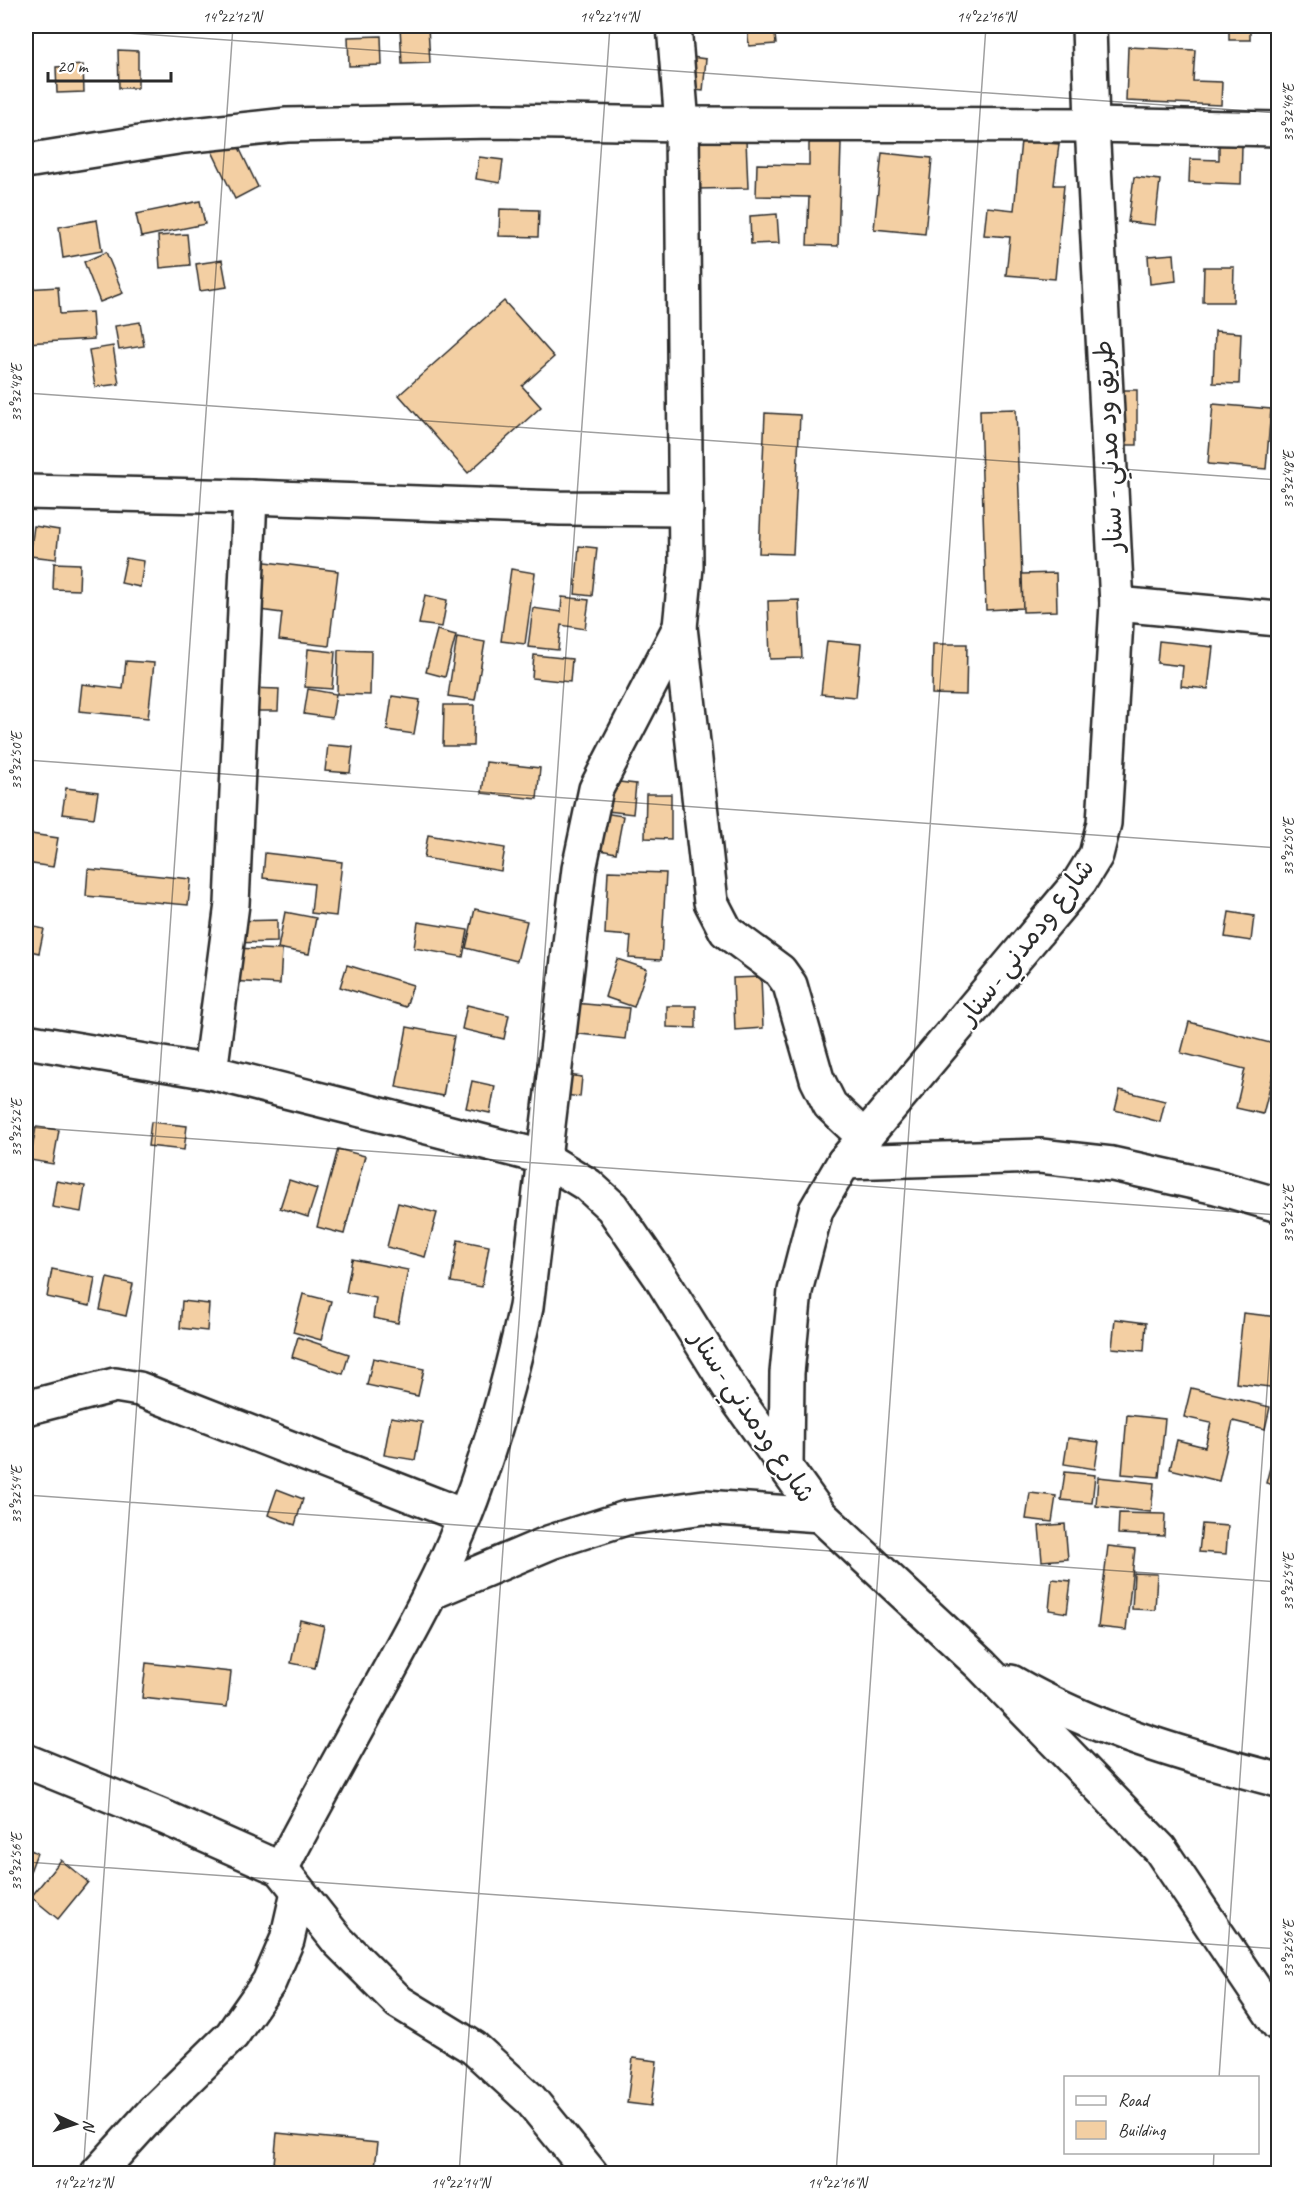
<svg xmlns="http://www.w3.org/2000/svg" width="1304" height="2199" font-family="Caveat,'Playpen Sans Arabic',sans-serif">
	<rect width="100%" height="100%" fill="#fff"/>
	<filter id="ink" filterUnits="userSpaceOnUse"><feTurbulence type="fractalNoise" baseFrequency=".0167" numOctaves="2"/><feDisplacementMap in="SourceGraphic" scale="12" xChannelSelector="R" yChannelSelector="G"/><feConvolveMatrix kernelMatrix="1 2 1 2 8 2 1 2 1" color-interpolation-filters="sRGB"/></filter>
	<g filter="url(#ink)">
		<g fill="#f3cfa3" stroke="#2b2b2b" stroke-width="1.5">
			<polygon points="54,26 100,26 100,29 54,28"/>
			<polygon points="400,26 428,26 430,63 402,64"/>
			<polygon points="747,26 774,26 776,44 749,46"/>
			<rect x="1229" y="26" width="21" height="14"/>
			<polygon points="381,36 382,65 349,66 348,37"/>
			<polygon points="1128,47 1195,50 1193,81 1222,82 1221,105 1126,101"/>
			<polygon points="118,50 138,51 138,88 119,88"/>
			<polygon points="684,56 706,59 703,91 679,88"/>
			<polygon points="83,65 84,92 57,93 56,67"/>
			<polygon points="232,133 258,187 235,199 209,145"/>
			<polygon points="746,140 748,188 697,189 695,142"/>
			<polygon points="1021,141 1059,144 1054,185 1064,185 1055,279 1006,275 1010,237 984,235 987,207 1014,210"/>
			<polygon points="809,143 841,143 838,246 807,245 809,197 756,196 757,164 809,165"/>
			<polygon points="1219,144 1242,145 1241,184 1189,182 1190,159 1219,160"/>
			<polygon points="882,153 932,158 925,234 874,229"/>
			<polygon points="479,157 503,160 500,183 476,179"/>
			<polygon points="1134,177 1160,180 1155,225 1128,222"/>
			<polygon points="200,201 205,224 141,237 136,214"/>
			<polygon points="500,209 539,210 538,237 499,236"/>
			<polygon points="777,214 779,243 751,244 750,216"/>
			<polygon points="97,220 102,251 63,258 59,227"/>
			<polygon points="187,234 190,265 160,268 158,236"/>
			<polygon points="106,252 123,293 100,302 84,262"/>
			<polygon points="1174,254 1176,281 1150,284 1148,256"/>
			<polygon points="222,260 227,287 200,291 196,264"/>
			<polygon points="1204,267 1234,267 1233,302 1203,302"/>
			<polygon points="58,287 60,314 92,312 94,339 26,343 26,289"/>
			<polygon points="504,301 554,357 522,386 541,407 468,473 399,395"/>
			<polygon points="140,322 144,346 119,350 115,326"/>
			<polygon points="1215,331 1241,333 1239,384 1213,383"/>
			<polygon points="113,346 119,384 95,387 89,350"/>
			<polygon points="1115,390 1137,390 1137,445 1113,445"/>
			<polygon points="1213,404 1271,409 1266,469 1208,464"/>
			<polygon points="1016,409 1023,608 986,610 980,410"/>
			<polygon points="765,413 800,415 793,554 759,553"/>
			<polygon points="34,526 59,530 56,559 30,556"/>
			<polygon points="579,546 597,548 592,596 575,594"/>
			<polygon points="126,558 144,561 140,587 121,583"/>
			<polygon points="258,561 338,571 329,646 279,640 282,613 252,609"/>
			<polygon points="54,563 80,564 79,590 53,589"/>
			<polygon points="511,569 535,573 525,644 501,641"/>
			<polygon points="1056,573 1057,611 1023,612 1022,574"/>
			<polygon points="425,595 447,600 442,627 419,624"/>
			<polygon points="562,597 589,600 585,629 561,625 558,650 528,647 533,608 561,612"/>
			<polygon points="799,600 802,658 770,659 768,601"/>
			<polygon points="437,630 456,635 445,677 426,672"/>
			<polygon points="457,637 485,642 475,700 448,696"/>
			<polygon points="827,641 861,644 856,697 821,694"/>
			<polygon points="1159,641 1213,647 1208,689 1181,686 1183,666 1157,663"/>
			<polygon points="933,644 967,644 966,695 932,694"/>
			<polygon points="308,649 335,652 332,689 305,687"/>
			<polygon points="338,650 371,651 370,695 337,694"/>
			<polygon points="534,655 572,659 570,682 532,678"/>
			<polygon points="126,661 154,663 148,718 79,711 82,684 123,689"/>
			<polygon points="247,688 279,689 278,711 247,711"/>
			<polygon points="308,689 336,694 332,718 304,714"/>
			<polygon points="392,696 420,700 414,734 387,730"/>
			<polygon points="444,705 474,705 473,746 443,746"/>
			<polygon points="328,745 353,747 350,773 325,771"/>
			<polygon points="486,762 540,768 537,799 482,793"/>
			<polygon points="602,780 636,784 633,814 599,810"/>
			<polygon points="66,788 98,792 94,818 62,814"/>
			<polygon points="646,794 671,794 671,839 645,838"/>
			<polygon points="597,812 623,816 616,853 590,848"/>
			<polygon points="31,834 58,838 53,867 26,863"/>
			<polygon points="428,835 505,848 501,871 424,858"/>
			<polygon points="265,853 342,862 336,916 311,913 314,884 263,878"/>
			<polygon points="88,869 191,879 188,905 86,896"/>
			<polygon points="608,871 666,873 661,960 629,958 631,936 605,934"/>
			<polygon points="475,909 527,921 517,961 466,948"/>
			<polygon points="285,912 316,918 309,954 278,948"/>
			<polygon points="1229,912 1254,916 1251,941 1225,937"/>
			<polygon points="277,920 277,942 230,943 230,921"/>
			<polygon points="418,922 468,930 463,957 414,948"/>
			<polygon points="26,925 44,929 39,953 26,950"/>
			<polygon points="233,948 282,950 280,984 231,981"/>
			<polygon points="617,959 647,969 634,1007 605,997"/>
			<polygon points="347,965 413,985 406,1007 340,987"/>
			<polygon points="761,977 763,1028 735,1030 733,978"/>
			<polygon points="574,1003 629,1008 625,1039 571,1033"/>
			<polygon points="467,1005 509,1015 504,1039 462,1029"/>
			<polygon points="667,1006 696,1006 696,1028 667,1027"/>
			<polygon points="1189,1022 1278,1045 1278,1055 1263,1114 1236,1108 1245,1069 1181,1053"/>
			<polygon points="407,1027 454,1036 443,1096 396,1087"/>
			<polygon points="553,1073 582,1077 580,1097 551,1093"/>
			<polygon points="472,1081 495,1086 490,1113 466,1108"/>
			<polygon points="1120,1090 1165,1101 1160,1122 1115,1110"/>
			<polygon points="151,1122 187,1126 184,1150 148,1146"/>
			<polygon points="36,1127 59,1130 53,1164 30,1160"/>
			<polygon points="338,1149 365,1156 344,1234 317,1227"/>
			<polygon points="289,1180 317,1189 308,1217 280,1208"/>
			<polygon points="56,1181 85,1186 81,1212 52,1207"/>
			<polygon points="398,1203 437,1213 425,1257 387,1247"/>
			<polygon points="458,1240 489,1246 482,1287 451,1282"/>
			<polygon points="352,1259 408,1270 398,1323 373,1318 376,1298 346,1292"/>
			<polygon points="52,1269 95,1278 90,1306 47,1297"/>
			<polygon points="107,1278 133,1284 126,1316 100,1310"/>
			<polygon points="303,1294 331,1301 321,1340 293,1332"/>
			<polygon points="182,1301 209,1304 207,1331 180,1328"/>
			<polygon points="1243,1313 1278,1317 1278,1388 1236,1383"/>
			<polygon points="1115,1319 1146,1323 1144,1351 1112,1348"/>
			<polygon points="298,1337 349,1354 343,1374 292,1357"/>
			<polygon points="373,1358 424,1369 418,1396 367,1385"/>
			<polygon points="1191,1388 1270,1407 1265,1429 1233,1421 1219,1481 1170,1469 1177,1440 1205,1447 1211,1423 1184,1417"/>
			<polygon points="1127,1415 1165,1419 1159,1477 1122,1474"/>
			<polygon points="391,1417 422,1422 415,1460 384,1455"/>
			<polygon points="1278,1437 1278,1486 1266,1483"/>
			<polygon points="1068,1438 1099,1442 1095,1469 1064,1464"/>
			<polygon points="1065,1472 1095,1475 1092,1503 1061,1500"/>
			<polygon points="1098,1477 1154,1483 1151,1512 1096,1506"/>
			<polygon points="277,1489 303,1499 295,1525 268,1515"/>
			<polygon points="1030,1493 1056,1496 1052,1522 1026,1519"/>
			<polygon points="1119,1513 1165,1514 1164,1536 1118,1534"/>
			<polygon points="1065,1524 1068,1559 1042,1561 1039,1526"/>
			<polygon points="1202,1524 1228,1526 1226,1554 1199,1552"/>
			<polygon points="1108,1546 1135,1549 1126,1630 1098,1627"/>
			<polygon points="1134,1573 1157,1574 1155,1610 1132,1609"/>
			<polygon points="1052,1579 1071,1581 1067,1613 1049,1610"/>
			<polygon points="300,1620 324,1626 315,1668 291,1663"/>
			<polygon points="146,1663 231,1672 227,1707 142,1698"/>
			<polygon points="26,1848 37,1853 26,1882"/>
			<polygon points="61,1860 88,1882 58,1919 31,1897"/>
			<polygon points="633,2058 657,2061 651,2106 627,2103"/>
			<polygon points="277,2133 378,2143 374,2174 273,2174"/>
		</g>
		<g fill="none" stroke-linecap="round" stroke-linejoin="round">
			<g stroke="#2b2b2b" stroke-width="38">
				<g id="minor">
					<polyline points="674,26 682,124 686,567 680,627 711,902 726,931 780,971 790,985 817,1079 830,1105 864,1137"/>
					<polyline points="26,161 184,136 287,125 494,121 682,124 1092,125 1278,129"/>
					<polyline points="26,492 250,497 560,508 686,509"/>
					<polyline points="1117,604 1278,619"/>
					<polyline points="26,1041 210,1072 393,1118 542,1157 588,1185 612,1207 661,1278 734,1395 820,1515 981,1665 1160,1849 1278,2024"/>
					<polyline points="210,1072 232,904 250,497"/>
					<polyline points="844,1162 1040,1156 1112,1164 1216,1187 1278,1205"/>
					<polyline points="26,1408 115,1385 139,1389 464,1516"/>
					<polyline points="786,1466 787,1373 795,1291 816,1210 844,1162 1080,881 1096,855 1104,823 1117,604 1092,125 1089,26"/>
					<polyline points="430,1593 551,1542 626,1518 704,1507 820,1515"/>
					<path d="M1011,1682C1094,1730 1186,1756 1278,1780"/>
					<polyline points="26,1761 166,1818 281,1869 338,1941 399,2002 474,2048 530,2099 591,2174"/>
					<path d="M281,1869C329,1776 382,1687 430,1594C476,1504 505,1405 526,1307L579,869L596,789L680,627"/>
					<polyline points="97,2174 154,2111 232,2035 269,1982 287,1940 298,1892"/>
				</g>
			</g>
			<use href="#minor" stroke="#fff" stroke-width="33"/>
		</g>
	</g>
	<path fill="none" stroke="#2b2b2b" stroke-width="1.5" stroke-opacity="0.45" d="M26,26L1278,113M26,393L1278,480M26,760L1278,848M26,1127L1278,1215M26,1495L1278,1582M26,1862L1278,1949M1219,2078L1278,1233M83,2174L233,26M459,2174L610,26M836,2174L986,26M1213,2174L1214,2152"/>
	<g text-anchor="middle" stroke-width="4.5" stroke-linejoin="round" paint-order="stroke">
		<g font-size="26" fill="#2b2b2b" stroke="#fff">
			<text transform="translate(1108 446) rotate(-93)" y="9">طريق ود مدني - سنار</text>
			<text transform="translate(1026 941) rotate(-52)" y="9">شارع ودمدني -سنار</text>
			<text transform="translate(753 1416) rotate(56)" y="9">شارع ودمدني -سنار</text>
		</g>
	</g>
	<rect width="1304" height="2199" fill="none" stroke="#fff" stroke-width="66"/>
	<rect x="1064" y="2076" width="195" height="78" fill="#ffffff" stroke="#aaaaaa" stroke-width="1.5"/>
	<rect x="1076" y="2096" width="30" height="9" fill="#ffffff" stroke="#aaaaaa" stroke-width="1.5"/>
	<text x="1118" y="2106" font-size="18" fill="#2b2b2b">Road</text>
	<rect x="1076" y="2121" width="30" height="18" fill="#f3cfa3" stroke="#aaaaaa" stroke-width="1.5"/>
	<text x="1118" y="2136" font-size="18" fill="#2b2b2b">Building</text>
	<g transform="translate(75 2124) rotate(94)" stroke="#ffffff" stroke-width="4.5" paint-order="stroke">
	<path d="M0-4.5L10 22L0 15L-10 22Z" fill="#2b2b2b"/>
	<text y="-9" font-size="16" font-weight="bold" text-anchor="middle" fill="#2b2b2b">N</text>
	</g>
	<path d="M48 72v9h123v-9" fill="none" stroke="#2b2b2b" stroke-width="3"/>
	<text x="57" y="72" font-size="18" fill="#2b2b2b" stroke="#ffffff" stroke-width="4.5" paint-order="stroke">20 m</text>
	<rect x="33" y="33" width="1238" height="2133" fill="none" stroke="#2b2b2b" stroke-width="2"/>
	<g font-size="15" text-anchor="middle" fill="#2b2b2b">
		<text x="232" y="22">14°22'12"N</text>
		<text x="609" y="22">14°22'14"N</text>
		<text x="986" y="22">14°22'16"N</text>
		<text transform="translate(1288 113) rotate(-90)" y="5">33°32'46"E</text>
		<text transform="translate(16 393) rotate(-90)" y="5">33°32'48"E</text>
		<text transform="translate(1288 480) rotate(-90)" y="5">33°32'48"E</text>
		<text transform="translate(16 761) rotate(-90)" y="5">33°32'50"E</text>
		<text transform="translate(1288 847) rotate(-90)" y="5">33°32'50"E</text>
		<text transform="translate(16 1128) rotate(-90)" y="5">33°32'52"E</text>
		<text transform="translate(1288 1214) rotate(-90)" y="5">33°32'52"E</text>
		<text transform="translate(16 1495) rotate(-90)" y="5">33°32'54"E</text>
		<text transform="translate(1288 1582) rotate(-90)" y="5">33°32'54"E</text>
		<text transform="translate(16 1862) rotate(-90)" y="5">33°32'56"E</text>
		<text transform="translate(1288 1949) rotate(-90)" y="5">33°32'56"E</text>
		<text x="83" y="2188">14°22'12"N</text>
		<text x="460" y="2188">14°22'14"N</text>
		<text x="837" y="2188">14°22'16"N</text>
	</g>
</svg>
